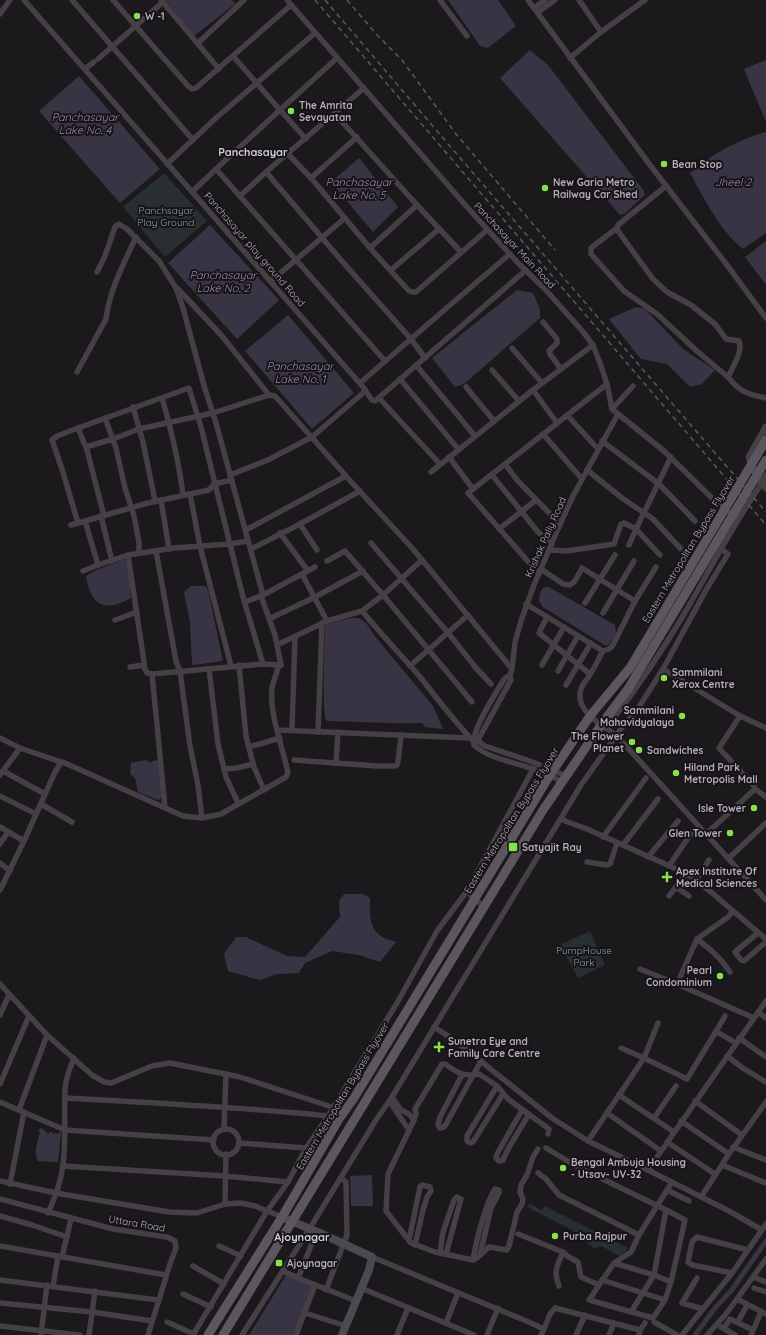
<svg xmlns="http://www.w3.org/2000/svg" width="766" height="1335" font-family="Quicksand,sans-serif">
	<rect width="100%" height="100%" fill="#1b191b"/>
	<g fill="#282f30">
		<polygon points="164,173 207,221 165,257 123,207"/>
		<polygon points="590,931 605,965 578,978 560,945"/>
		<polygon points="530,1203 541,1210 545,1206 628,1248 626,1251 619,1256 601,1246 595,1249 570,1229 527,1207"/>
	</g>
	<g fill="#393443">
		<polygon points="165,0 232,0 235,4 194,36"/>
		<polygon points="448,0 498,0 516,26 488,48 480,46"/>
		<polygon points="530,50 548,65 644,191 645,195 624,214 620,215 500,78"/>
		<polygon points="766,60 766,122 744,69"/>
		<polygon points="79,76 160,169 120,203 39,111"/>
		<path d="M766,132V233L743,249C721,232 703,197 690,173C712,154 738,140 766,132Z"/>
		<polygon points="359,158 398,207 373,232 331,182"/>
		<polygon points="210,225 279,300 237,339 168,263"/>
		<polygon points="766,241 766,285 745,257"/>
		<polygon points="517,290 533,293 540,309 540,318 464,384 455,387 432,358"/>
		<polygon points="636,307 645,309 683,349 715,370 702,384 690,387 667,364 641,359 609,319"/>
		<polygon points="288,315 354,393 312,429 245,351"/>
		<path d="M125,559C131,574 129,584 131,598C104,613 91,606 86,576L96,570Z"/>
		<polygon points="191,586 205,586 208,590 223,661 194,665 192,664 190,622 184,592"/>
		<polygon points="544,587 549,587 615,625 616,633 610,643 606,646 543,607 539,601 540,592"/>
		<path d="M351,618H359L366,623L377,639L433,706L443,729L424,727L423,723H391L327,721C321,713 325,641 325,626L327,624Z"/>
		<path d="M145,760L148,761L150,763L152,761L158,760L163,797L158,800L138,792L135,778L130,774L131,763C136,761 140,762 145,760Z"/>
		<path d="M344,894H363L370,898C370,913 368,929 384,938C387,940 392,940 396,942L380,962L359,955L332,951L305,963L299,973L277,974L260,980L228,971L224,954L236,937H246L287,956L305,957L340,917L339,901Z"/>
		<path d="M41,1128L43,1129L48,1134L51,1131L53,1134L55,1133L58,1134L60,1131L61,1134L58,1162L38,1161C33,1153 38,1141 40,1132L38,1130Z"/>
		<polygon points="372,1175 373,1206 351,1206 350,1176"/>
		<polygon points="288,1272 314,1286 295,1335 249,1335"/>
	</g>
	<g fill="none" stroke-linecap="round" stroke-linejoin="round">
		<polyline stroke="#393443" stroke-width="5" points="695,1335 715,1308 731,1291 766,1241"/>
		<g stroke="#444045" stroke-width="5.5">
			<polyline points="24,0 363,387 365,390 363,393 312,437 268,460 230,475"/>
			<polyline points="72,0 193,140"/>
			<polyline points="113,0 188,86 192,89 196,88 291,5"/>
			<polyline points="161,0 219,69"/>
			<polyline points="287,0 467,207 518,263 545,289 584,333 593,345 601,366 607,384 612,409 664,451 718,504 739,519"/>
			<polyline points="440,0 467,36"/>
			<polyline points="528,0 650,165 727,265 766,318"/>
			<polyline points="579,0 601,32"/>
			<polyline points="534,8 545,0"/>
			<polyline points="538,12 555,0"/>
			<polyline points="0,14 10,0"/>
			<polyline points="198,43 244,0"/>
			<polyline points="233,56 280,110 337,58"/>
			<polyline points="570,58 601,32 645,0"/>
			<polyline points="98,59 163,2"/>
			<polyline points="85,69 94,62"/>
			<polyline points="364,88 266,172 341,260 411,339 425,358"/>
			<polyline points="335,114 417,205"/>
			<polyline points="357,137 311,178 370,248"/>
			<polyline points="306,139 280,110 216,169 385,361"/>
			<polyline points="288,154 311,178"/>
			<polyline points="167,164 216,118 315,33"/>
			<path d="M666,186L618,225L617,228L618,231L653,279L667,292L691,305L715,324L726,339L739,341C743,352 733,366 728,377"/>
			<polyline points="192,192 216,169"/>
			<polyline points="240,196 266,172"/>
			<polyline points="617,228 591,248 591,254 624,291 657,314 698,352 728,377 735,385 743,391 753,395 766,398"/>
			<polyline points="461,252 417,205 370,248 409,291 412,292 416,292 487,230"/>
			<polyline points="391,270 439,229"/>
			<polyline points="97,272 105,256 115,227 117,225 119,224 127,229 159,261 176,288 183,308 205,389 216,423 263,595"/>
			<polyline points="271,281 345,218"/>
			<polyline points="178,289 222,336 269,395"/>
			<polyline points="543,322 557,339 557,343 549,351 550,354 561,369"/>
			<polyline points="512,348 542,383"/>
			<polyline points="416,365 475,436"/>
			<polyline points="492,370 519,401"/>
			<path d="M77,372L106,319C109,291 124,263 136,237"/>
			<polyline points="400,379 459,450"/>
			<path d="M360,383C410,340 460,296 510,254"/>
			<polyline points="466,387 494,421"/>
			<polyline points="365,390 372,400 375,401 526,270"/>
			<polyline points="533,390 557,423"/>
			<path d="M162,398C171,429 179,462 183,495"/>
			<polyline points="379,398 440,464"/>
			<polyline points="133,407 143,442 155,501"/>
			<polyline points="612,409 633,386"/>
			<polyline points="567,415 598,449"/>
			<polyline points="105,418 116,448 125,488 134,516 139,542 139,553"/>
			<polyline points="78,428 87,450 104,516"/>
			<polyline points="543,434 582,479"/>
			<polyline points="602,441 659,484 695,521"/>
			<polyline points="86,447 113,439 139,429 213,413 269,395 275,396 354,485 413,549 512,669"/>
			<polyline points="449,457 473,489"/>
			<polyline points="505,464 517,480 560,524"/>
			<polyline points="587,470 622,498 653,519 682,550"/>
			<polyline points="431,472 533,390 593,345"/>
			<polyline points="492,475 538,532 552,544"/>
			<polyline points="190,494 200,546 231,666"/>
			<polyline points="161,500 169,549"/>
			<polyline points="101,516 112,561"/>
			<polyline points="85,521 98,565"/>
			<polyline points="78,523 62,469 52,440 57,436 78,428 189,388 201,427 243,597 263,664"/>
			<polyline points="300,524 317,550"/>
			<polyline points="71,525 148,503 209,490 214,484 232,480"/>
			<polyline points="499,529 536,500"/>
			<polyline points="246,530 346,476"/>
			<polyline points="280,533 308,571"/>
			<polyline points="371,543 449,634 476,668 491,684"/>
			<polyline points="251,549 300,524 360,491"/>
			<polyline points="549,550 567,551 614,544 621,524 624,523 636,529 629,545"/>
			<polyline points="156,551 176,661 180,671 190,746 198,785 202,818"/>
			<polyline points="128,555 145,669 147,673 152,674 263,664 281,665"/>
			<polyline points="660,555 636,529 671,457"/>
			<polyline points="327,561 345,551 383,595 472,702"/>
			<polyline points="541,569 563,584 570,585 575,581 582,568 635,601"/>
			<polyline points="83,571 98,565 128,555 174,548 230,544 248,541"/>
			<polyline points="302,574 327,621"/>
			<polyline points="539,574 468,493 607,384"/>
			<polyline points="245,602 263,595 315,567"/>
			<polyline points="585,603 615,555"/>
			<path d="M526,604L603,651C598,659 595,668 589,676C587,680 582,684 581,689C574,710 601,725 616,735L766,900"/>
			<polyline points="362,611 383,595 422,560"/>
			<polyline points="603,613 634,561"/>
			<polyline points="547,617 539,633 590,674"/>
			<polyline points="269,619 313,598 363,571"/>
			<polyline points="115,620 137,612"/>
			<path d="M277,645L327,621L362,611C381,634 402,656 421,678C438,700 455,722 474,742H479"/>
			<polyline points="603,651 609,649 613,645 635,601 656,567"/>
			<polyline points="239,665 246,736 254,767 264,790"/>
			<polyline points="542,665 564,627"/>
			<polyline points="410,666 468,615"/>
			<polyline points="130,667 144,665"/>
			<polyline points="209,669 218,744 226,777 238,803"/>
			<polyline points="663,669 740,716 766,728"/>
			<polyline points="558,671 578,636"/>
			<polyline points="152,674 165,807"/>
			<path d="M510,675L505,678C497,691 470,732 474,745C485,757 515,763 531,768C542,772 552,776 562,782"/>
			<polyline points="566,685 591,643"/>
			<polyline points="740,716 719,748 754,786 755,789 766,797"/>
			<path d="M606,728C637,689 665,647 690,604C713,563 735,522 762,483"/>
			<polyline points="277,730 469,738"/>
			<polyline points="292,730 295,637"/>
			<polyline points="318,732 322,623"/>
			<polyline points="0,738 20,748 61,762"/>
			<polyline points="249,747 280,738"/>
			<polyline points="294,760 377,766 395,766 397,765 398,762 401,735"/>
			<polyline points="336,763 338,732"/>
			<polyline points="224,769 237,768 253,764"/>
			<polyline points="3,771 45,794"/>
			<polyline points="0,775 20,748"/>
			<polyline points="566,776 530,761 485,746 479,742 479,738 511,680 510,675 512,669 515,642 521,621 534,585 557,531 573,496 618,414"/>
			<polyline points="0,796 36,814"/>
			<polyline points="41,804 72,822"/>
			<polyline points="562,818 565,821 587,829 683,872 696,880 711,892 766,939"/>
			<polyline points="0,827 24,841"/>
			<polyline points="706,834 755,789"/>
			<polyline points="603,837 646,778"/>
			<polyline points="0,844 8,832"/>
			<polyline points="623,845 658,799"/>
			<polyline points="648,857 678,821"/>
			<polyline points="729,858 766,823"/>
			<polyline points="587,862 607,865 610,864 617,843"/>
			<polyline points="0,863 10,871"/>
			<polyline points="669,866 692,832"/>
			<polyline points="696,880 709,860"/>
			<polyline points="676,887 689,896"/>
			<path d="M0,890L24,841L55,772L61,762L65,763L183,816L202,818L221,814L286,777L288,773C283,748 269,713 272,688C273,681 277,674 278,667L281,665L275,635L261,596"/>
			<polyline points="467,891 474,899 484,906"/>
			<polyline points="669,896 686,874"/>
			<polyline points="733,911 728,917 697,939 677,984 754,1018"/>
			<polyline points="758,933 736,951 735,952 741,960 744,961 766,942"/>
			<path d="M697,939C710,949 721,958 730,972"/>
			<polyline points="640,969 677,984"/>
			<polyline points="0,984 47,1035 92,1075 104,1082 111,1083 152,1066 170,1063 240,1077 332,1107"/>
			<polyline points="758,1012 766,1018"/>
			<polyline points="0,1015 9,995"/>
			<polyline points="434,1027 453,1039 552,1118 588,1141 648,1170 729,1211 762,1230"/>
			<polyline points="715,1033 725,1016"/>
			<polyline points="739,1038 766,1057"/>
			<polyline points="621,1048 644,1058 658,1023"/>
			<polyline points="727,1056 744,1069 766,1082"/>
			<polyline points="462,1075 440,1117 438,1125 440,1128 444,1127 446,1124 481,1061"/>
			<polyline points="0,1084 29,1016"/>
			<polyline points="497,1086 467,1136 467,1141 470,1143 473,1142 503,1094"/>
			<polyline points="619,1095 674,1132"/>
			<polyline points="392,1097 401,1110 409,1114 414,1120"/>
			<path d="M66,1098C153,1103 241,1107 328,1116"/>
			<polyline points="389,1101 409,1130"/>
			<polyline points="695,1101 742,1135"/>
			<polyline points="0,1102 65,1130 214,1140"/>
			<polyline points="19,1110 47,1035"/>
			<polyline points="522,1110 497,1154 496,1158 499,1161 503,1160 508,1149 529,1114"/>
			<polyline points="607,1113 661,1151"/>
			<polyline points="654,1118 676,1086"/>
			<polyline points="681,1121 729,1154"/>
			<polyline points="224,1129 226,1074"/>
			<circle cx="226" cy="1142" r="13"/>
			<polyline points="588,1141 644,1058 687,1079 715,1033 719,1033 736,1043"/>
			<polyline points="667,1142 715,1174"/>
			<polyline points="239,1143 306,1148"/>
			<polyline points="733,1147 766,1160"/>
			<polyline points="546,1148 576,1166 666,1210 685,1220 671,1282"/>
			<path d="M538,1149L533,1157L527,1175L521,1185L520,1192L523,1199L522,1204L517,1212L509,1246L507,1250L489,1247L477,1258L473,1260L435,1252L411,1243L386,1211L388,1174L414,1120L416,1114L415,1109L442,1064H445C458,1073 463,1077 479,1074L497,1086L508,1099L549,1129L548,1134"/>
			<polyline points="722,1165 766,1183"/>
			<polyline points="63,1166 225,1176 288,1182"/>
			<polyline points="648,1170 766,1001"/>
			<polyline points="538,1173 546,1179 559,1195 639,1235"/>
			<polyline points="0,1181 56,1193 169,1212 197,1213 225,1204 241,1203 255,1206 282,1217"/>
			<polyline points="10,1184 24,1112"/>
			<polyline points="667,1190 689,1201"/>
			<polyline points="701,1197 729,1154 766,1102"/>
			<polyline points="0,1199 113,1229 167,1237 175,1241 176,1248 170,1264 148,1335"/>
			<polyline points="225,1204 226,1154"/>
			<path d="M48,1213C55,1198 61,1181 63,1165C66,1140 64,1115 65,1090C65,1079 70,1068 74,1058"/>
			<polyline points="0,1216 32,1225 67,1237"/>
			<polyline points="317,1231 298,1278 356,1301"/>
			<polyline points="518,1234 563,1252 567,1256 578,1262 581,1277 599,1285"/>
			<polyline points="409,1240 420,1187 422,1185 430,1187 431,1191 427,1197 423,1210 415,1245"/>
			<polyline points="0,1246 166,1275"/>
			<polyline points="219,1246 241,1256"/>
			<polyline points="440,1253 443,1232 454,1200 457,1197 461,1199 446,1254"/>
			<polyline points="62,1257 71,1219"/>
			<polyline points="372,1257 524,1320 544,1329 541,1335"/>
			<path d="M473,1260C476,1242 480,1226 486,1209C489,1202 490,1196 495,1189L499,1190V1193L491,1208L480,1255"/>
			<polyline points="614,1263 654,1275 671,1282 665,1300 653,1318 589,1300 614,1263 631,1252 639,1235 672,1182"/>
			<polyline points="193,1266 224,1284"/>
			<polyline points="283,1271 298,1278"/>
			<polyline points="732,1273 692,1265 688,1262 692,1242 697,1237 748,1250"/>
			<polyline points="753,1277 766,1282"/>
			<polyline points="697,1278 682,1303 703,1309"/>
			<polyline points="0,1280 158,1300"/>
			<polyline points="602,1280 665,1300"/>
			<polyline points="53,1286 58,1256"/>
			<path d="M559,1286C553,1270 557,1267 563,1252"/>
			<polyline points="361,1288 474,1335"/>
			<polyline points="754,1288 766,1292"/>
			<polyline points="326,1290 347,1235 346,1182 341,1178"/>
			<polyline points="183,1294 211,1307"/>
			<polyline points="737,1299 766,1314"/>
			<polyline points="0,1303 92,1312 152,1321"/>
			<polyline points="631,1312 654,1275 666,1210"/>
			<polyline points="305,1313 346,1326"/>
			<polyline points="167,1322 194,1334"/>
			<polyline points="654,1322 677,1335"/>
			<polyline points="738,1322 747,1305"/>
			<polyline points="446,1323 458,1293"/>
			<polyline points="0,1326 80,1335"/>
			<polyline points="721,1327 735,1335"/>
			<polyline points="724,1328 730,1319 753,1330"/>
			<polyline points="544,1329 550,1314 555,1308 640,1330 639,1335"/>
			<polyline points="640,1330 645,1323"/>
			<polyline points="41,1335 47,1285"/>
			<polyline points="89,1335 95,1291"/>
			<polyline points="193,1335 267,1211 288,1182 306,1148 328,1116 397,1003 437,931 467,891 533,769"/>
			<polyline points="242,1335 310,1228 376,1120 392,1097 581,785 620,730 637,710 663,669 706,590 728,554 721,549"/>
			<polyline points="296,1335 315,1285"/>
			<polyline points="397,1335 408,1308"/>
			<polyline points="487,1335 498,1308"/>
			<polyline points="576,1335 585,1315"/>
			<polyline points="609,1335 614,1323"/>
			<polyline points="682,1335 732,1273 766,1224"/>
			<polyline points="707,1335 726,1314 766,1259"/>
			<polyline points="751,1335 761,1312"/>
		</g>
		<g stroke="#444045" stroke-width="7">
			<path d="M766,427L749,457C752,467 758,480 766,488"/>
			<polyline points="762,483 766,476"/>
		</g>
		<polyline stroke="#4d4950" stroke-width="8" points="282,1217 322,1234 372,1257 369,1270 342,1335"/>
		<g stroke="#5c575e" stroke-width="9">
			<polyline points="208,1335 282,1217 339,1119 354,1098 550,775 590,716 624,675"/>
			<polyline points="223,1335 543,810 601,725 628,689"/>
		</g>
		<g stroke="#5c585e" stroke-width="1.5" stroke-dasharray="5 4" stroke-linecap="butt">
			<polyline points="315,0 766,525"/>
			<polyline points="325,0 455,152 766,512"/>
			<polyline points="347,0 377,35 402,60 456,134 555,250"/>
		</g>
		<g stroke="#5c575e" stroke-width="9">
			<polyline points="624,675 630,668 766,440"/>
			<polyline points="628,689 766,460"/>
		</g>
	</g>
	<g fill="#8adf4e" stroke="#161416" stroke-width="1.5">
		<circle cx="137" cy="16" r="4"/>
		<circle cx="291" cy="111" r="4"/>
		<circle cx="664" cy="164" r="4"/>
		<circle cx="545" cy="188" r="4"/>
		<circle cx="664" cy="678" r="4"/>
		<circle cx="682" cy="716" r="4"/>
		<circle cx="632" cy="742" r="4"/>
		<circle cx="639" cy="750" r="4"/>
		<circle cx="676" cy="773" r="4"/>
		<circle cx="754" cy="808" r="4"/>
		<circle cx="730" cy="833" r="4"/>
		<rect x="508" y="842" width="10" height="10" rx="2"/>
		<path d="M665 871h4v4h4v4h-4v4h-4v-4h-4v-4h4z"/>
		<circle cx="720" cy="976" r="4"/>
		<path d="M437 1041h4v4h4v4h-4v4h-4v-4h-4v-4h4z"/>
		<circle cx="563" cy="1168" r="4"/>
		<circle cx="555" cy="1236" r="4"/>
		<rect x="275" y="1259" width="8" height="8" rx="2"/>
	</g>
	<g text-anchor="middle" stroke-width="4" stroke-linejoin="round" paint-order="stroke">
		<g font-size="10" font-weight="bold" fill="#b5adb9" stroke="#161416" text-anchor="start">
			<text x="145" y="20">W -1</text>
			<text x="299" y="109">The Amrita<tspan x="299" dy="12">Sevayatan</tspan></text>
			<text x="672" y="168">Bean Stop</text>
			<text x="553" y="186">New Garia Metro<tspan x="553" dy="12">Railway Car Shed</tspan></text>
			<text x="672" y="676">Sammilani<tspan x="672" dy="12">Xerox Centre</tspan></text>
			<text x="674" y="714" text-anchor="end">Sammilani<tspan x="674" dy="12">Mahavidyalaya</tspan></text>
			<text x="624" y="740" text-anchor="end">The Flower<tspan x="624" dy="12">Planet</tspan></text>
			<text x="647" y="754">Sandwiches</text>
			<text x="684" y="771">Hiland Park<tspan x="684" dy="12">Metropolis Mall</tspan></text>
			<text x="746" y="812" text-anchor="end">Isle Tower</text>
			<text x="722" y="837" text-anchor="end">Glen Tower</text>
			<text x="522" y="851">Satyajit Ray</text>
			<text x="676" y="875">Apex Institute Of<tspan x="676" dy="12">Medical Sciences</tspan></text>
			<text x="712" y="974" text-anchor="end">Pearl<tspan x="712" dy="12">Condominium</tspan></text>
			<text x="448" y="1045">Sunetra Eye and<tspan x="448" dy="12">Family Care Centre</tspan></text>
			<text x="571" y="1166">Bengal Ambuja Housing<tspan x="571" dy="12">- Utsav- UV-32</tspan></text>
			<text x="563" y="1240">Purba Rajpur</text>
			<text x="287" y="1267">Ajoynagar</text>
		</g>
		<g font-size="10" fill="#86a2a2" stroke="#161416">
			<text x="166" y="214">Panchsayar<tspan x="166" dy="12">Play Ground</tspan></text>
			<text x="584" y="954">PumpHouse<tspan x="584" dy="12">Park</tspan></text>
		</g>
		<g font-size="10" fill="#b5adb9" stroke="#161416">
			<text transform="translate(515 245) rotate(47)" y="4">Panchasayar Main Road</text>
			<text transform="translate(255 249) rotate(49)" y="4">Panchasayar play ground Road</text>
			<text transform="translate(545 537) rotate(-66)" y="4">Krishak Pally Road</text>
			<text transform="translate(688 549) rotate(-59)" y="4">Eastern Metropolitan Bypass Flyover</text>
			<text transform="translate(511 820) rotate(-58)" y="4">Eastern Metropolitan Bypass Flyover</text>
			<text transform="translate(342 1096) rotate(-59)" y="4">Eastern Metropolitan Bypass Flyover</text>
			<text transform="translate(137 1223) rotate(10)" y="4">Uttara Road</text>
		</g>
		<g font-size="11" font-style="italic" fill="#9888b0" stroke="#161416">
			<text x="85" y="121">Panchasayar<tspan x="85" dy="13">Lake No. 4</tspan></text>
			<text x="359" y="186">Panchasayar<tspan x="359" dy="13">Lake No. 5</tspan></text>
			<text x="733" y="186">Jheel 2</text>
			<text x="223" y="279">Panchasayar<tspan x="223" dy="13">Lake No. 2</tspan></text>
			<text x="300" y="370">Panchasayar<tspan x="300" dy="13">Lake No. 1</tspan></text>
		</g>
		<g font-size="11" font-weight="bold" fill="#d3ced6" stroke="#161416">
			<text x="253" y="156">Panchasayar</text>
			<text x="302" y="1241">Ajoynagar</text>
		</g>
	</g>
</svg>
